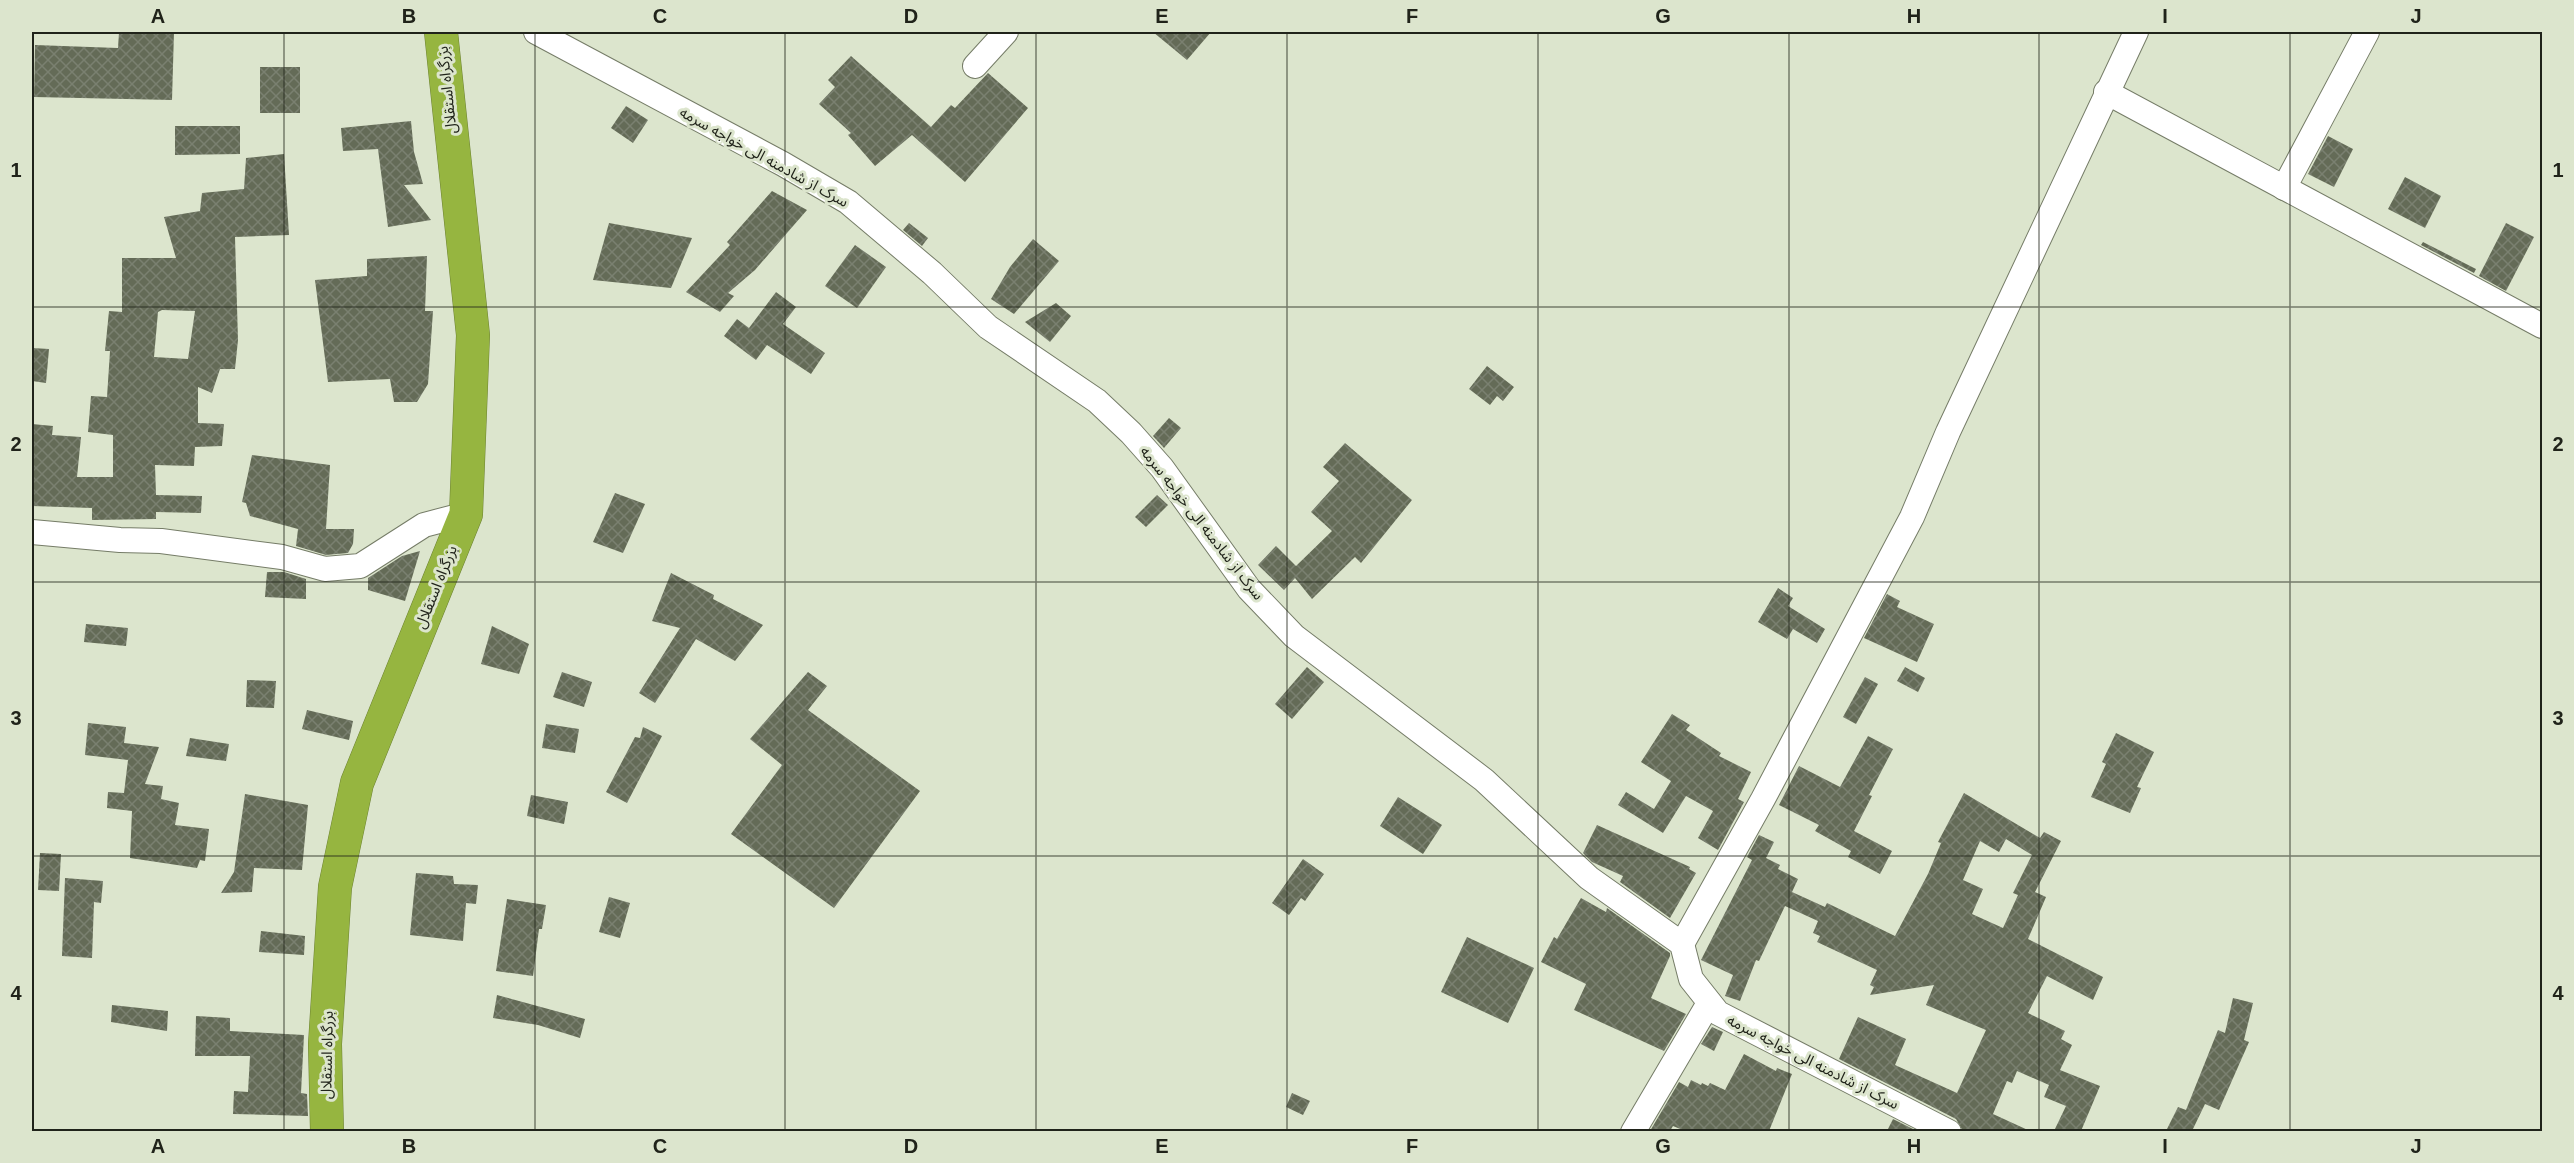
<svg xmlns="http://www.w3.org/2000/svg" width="2574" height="1163" font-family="Arial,'Noto Sans Arabic',sans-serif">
	<defs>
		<pattern id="building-cross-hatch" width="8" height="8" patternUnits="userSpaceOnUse" patternTransform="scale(1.5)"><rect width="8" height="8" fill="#646b57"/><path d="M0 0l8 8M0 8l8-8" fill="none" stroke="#7a8070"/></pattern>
	</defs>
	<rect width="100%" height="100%" fill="#dce5cd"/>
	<g fill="url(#building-cross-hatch)" fill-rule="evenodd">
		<polygon points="119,32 174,32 172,100 34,97 35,45 118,48"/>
		<polygon points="1153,32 1211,32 1187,60"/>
		<polygon points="851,56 931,127 951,105 955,108 988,73 1028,108 965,182 912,135 875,166 848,135 851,133 819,104 835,87 828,80"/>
		<rect x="260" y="67" width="40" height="46"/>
		<polygon points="626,106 648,120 633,143 611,128"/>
		<polygon points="411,121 414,152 423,184 404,185 431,220 388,227 378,149 343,151 341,128"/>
		<polygon points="175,126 240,126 240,154 175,155"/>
		<polygon points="2328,136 2353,149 2334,187 2308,174"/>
		<path d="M284,154L289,235L235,237L238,340L235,369H220L212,393L198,387V423L224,424L222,446L195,447L194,466L155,465L156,495L202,496L201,513L156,512V519L92,520V508L32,506V424L53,426L52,435L81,437L77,477H113V435L88,432L91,396L107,397L110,351H105L109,311L122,312V258H176L164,217L200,211L202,193L244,189L246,158ZM162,310L195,311L188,359L154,357L158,312Z"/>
		<polygon points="2405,177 2441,196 2425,228 2388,209"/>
		<polygon points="772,191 807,210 755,270 728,293 734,296 720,312 686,292 730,245 727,242"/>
		<polygon points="609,223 692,238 671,288 593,280"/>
		<polygon points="909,223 928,238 922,246 903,230"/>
		<polygon points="2506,223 2534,237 2506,291 2479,276"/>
		<polygon points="1033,239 1059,261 1014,314 991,299 1010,267"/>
		<polygon points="2423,242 2476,269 2474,273 2421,245"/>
		<polygon points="855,245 886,267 857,308 825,286"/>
		<polygon points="427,256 425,311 433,311 428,384 417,402 394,402 390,379 328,382 315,280 367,276 367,259"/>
		<polygon points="776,292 796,307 783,324 825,353 811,374 767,345 756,360 724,336 737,319 749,328"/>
		<polygon points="1056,303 1071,316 1050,342 1025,322"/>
		<polygon points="32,348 49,349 46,383 32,381"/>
		<polygon points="1487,366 1514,387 1503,401 1497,396 1490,405 1469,389"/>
		<polygon points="1169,418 1181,428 1164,448 1153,436"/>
		<polygon points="1345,443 1412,500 1361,563 1355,557 1312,599 1295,578 1284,590 1258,565 1276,546 1296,566 1332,531 1311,512 1339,481 1323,467"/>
		<polygon points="252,455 330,465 326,529 354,529 353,544 348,553 326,555 296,546 298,529 250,516 246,503 242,502"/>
		<polygon points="615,493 645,504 623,553 593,542"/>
		<polygon points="1157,495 1168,505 1146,527 1135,517"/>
		<polygon points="420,551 405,601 368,590 368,578 402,556"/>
		<polygon points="267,572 284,572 306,579 306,599 265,597"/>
		<polygon points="671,573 714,595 713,599 763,625 735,661 696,639 655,703 639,693 680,628 652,621"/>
		<polygon points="1778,588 1793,598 1788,606 1825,629 1817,643 1793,629 1787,639 1758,622"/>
		<polygon points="1887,594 1900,601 1897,607 1934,624 1917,662 1864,638"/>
		<polygon points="86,624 128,628 126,646 84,642"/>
		<polygon points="492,626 529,644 519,674 481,664"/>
		<polygon points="1307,667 1324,682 1292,719 1275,704"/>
		<polygon points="1905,667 1925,678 1918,692 1897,681"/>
		<polygon points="562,672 592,682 584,707 553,697"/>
		<polygon points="808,672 827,686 808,710 920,791 834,908 731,834 782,765 750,739"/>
		<polygon points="1865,677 1878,684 1856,724 1843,717"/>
		<polygon points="247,680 276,681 274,708 246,707"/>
		<polygon points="307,710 353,721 349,740 302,729"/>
		<polygon points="1672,714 1690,725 1686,730 1721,753 1719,756 1751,772 1738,799 1744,802 1718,850 1698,838 1713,811 1686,796 1663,833 1618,805 1626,792 1654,809 1671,781 1641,762"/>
		<polygon points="88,723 126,727 124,743 159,747 145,784 163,786 161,799 179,803 175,825 209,829 205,861 200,860 197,868 130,858 132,811 107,808 108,792 124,793 128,760 85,755"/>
		<polygon points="546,724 579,729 575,753 542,748"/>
		<polygon points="643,727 662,736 627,803 606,792 635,737 640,738"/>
		<polygon points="2116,733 2154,752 2137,787 2141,788 2130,813 2091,797 2106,764 2102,762"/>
		<polygon points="1868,736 1893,749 1869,795 1872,796 1854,831 1892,851 1880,874 1848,857 1851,851 1815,831 1819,825 1779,805 1799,766 1840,787"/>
		<polygon points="190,738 229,744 226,761 186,756"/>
		<path d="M1964,793L2040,838L2044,832L2061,841L2035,892L2046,897L2028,939L2103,977L2093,1000L2047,976L2028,1013L2065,1031L2061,1039L2072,1045L2060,1070L2100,1086L2081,1131H2054L2066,1106L2044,1097L2049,1085L2017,1071L2012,1083L2007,1081L1993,1114L2030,1131H1963L1956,1119L1839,1059L1858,1017L1906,1039L1895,1065L1957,1093L1986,1030L1926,1005L1934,985L1870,995L1874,987L1870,985L1877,970L1817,942L1820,936L1813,933L1818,921L1785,906L1759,961L1756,960L1740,1001L1725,996L1733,975L1701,960L1752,860L1747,857L1759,835L1774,842L1766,858L1780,865L1778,869L1798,879L1792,892L1825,907L1827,903L1895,936L1928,874L1941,843L1938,842ZM2006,839L2032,855L2013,893L2018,895L2003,928L1972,914L1983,889L1963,880L1980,841L1999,852Z"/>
		<polygon points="245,794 308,805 302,870 254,868 252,892 221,893 234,872"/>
		<polygon points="531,795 568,802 564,824 527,816"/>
		<polygon points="1398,797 1442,825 1423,854 1380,826"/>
		<polygon points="1597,825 1690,867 1689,869 1696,873 1670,918 1620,882 1623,876 1592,862 1583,853"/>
		<polygon points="40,853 61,854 59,891 38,890"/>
		<polygon points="1303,859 1324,874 1305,901 1301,898 1289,915 1272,903"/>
		<polygon points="416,873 453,876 454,884 478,885 476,904 466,903 463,941 410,935"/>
		<polygon points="65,878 103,881 101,903 94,902 92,958 62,956"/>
		<polygon points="609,897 630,903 620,938 599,932"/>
		<polygon points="1581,898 1606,912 1607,908 1670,953 1670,956 1651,998 1686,1014 1664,1051 1574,1010 1586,984 1541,962 1554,937 1557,939"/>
		<polygon points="507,899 546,905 542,929 539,929 533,976 496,971"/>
		<polygon points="261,931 305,936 304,955 259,952"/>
		<polygon points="1467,937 1534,968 1508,1023 1441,992"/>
		<polygon points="497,995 585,1019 580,1038 538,1025 493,1018"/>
		<polygon points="2233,998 2253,1003 2244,1040 2249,1042 2219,1110 2205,1104 2192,1131 2166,1131 2178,1107 2186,1110 2218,1030 2225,1033"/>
		<polygon points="112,1005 168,1011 167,1031 111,1022"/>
		<polygon points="196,1016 230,1018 230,1031 304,1035 301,1093 307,1094 308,1116 233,1114 234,1091 248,1092 250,1056 195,1056"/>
		<polygon points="1712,1027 1723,1032 1714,1051 1701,1044"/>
		<polygon points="1744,1054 1776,1071 1777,1068 1792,1074 1769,1131 1685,1131 1673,1126 1670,1131 1650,1131 1679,1082 1688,1087 1691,1080 1701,1085 1702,1083 1708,1086 1710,1083 1725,1090"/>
		<polygon points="1292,1093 1310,1101 1303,1115 1286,1107"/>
		<polygon points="1893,1119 1917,1131 1887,1131"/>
	</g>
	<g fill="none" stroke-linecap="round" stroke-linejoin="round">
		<g stroke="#757c67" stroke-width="26">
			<g id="minor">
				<polyline points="536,32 783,164 848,202 932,273 988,327 1097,401 1131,433 1162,468 1249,589 1294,636 1484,780 1589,878 1682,944 1691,979 1718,1013 1949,1132"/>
				<polyline points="975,66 1006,32"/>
				<polyline points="2106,92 2542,326"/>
				<polyline points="2284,188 2367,32"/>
				<polyline points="32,532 120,540 161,541 282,557 325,569 360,566 424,525 466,514"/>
				<polyline points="1682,944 1763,799 1912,517 1948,432 2136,32"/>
				<polyline points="1633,1132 1709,1003"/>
			</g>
		</g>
		<g stroke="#6d8233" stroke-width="34">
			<polyline id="highway" points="327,1132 325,1044 335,887 357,783 466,514 473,335 441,32"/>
		</g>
		<use href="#minor" stroke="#fff" stroke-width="24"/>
		<use href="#highway" stroke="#96b540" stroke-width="33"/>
	</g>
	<path fill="none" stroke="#20231a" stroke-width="1.5" stroke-opacity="0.55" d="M284,32V1132M535,32V1132M785,32V1132M1036,32V1132M1287,32V1132M1538,32V1132M1789,32V1132M2039,32V1132M2290,32V1132M32,307H2542M32,582H2542M32,856H2542"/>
	<g text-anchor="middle" stroke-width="6" stroke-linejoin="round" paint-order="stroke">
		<g font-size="15" fill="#20231a" stroke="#dce5cd">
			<text transform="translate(447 90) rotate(-96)" y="5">بزرگراه استقلال</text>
			<text transform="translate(764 157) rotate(29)" y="5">سرک از شادمنه الی خواجه سرمه</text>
			<text transform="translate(1202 523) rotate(52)" y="5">سرک از شادمنه الی خواجه سرمه</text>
			<text transform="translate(436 587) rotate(-68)" y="5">بزرگراه استقلال</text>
			<text transform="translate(327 1055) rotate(-89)" y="5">بزرگراه استقلال</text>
			<text transform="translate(1813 1062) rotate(27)" y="5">سرک از شادمنه الی خواجه سرمه</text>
		</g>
	</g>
	<rect width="2574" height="1163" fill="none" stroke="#dce5cd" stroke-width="66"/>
	<rect x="33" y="33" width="2508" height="1097" fill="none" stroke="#20231a" stroke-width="2"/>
	<g font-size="20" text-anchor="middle" font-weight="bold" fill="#20231a">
		<text x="158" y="23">A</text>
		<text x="409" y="23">B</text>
		<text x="660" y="23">C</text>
		<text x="911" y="23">D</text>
		<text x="1162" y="23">E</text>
		<text x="1412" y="23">F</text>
		<text x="1663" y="23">G</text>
		<text x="1914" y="23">H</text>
		<text x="2165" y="23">I</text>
		<text x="2416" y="23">J</text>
		<text x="16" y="177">1</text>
		<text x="2558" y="177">1</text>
		<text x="16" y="451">2</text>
		<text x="2558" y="451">2</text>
		<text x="16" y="725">3</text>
		<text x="2558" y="725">3</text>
		<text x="16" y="1000">4</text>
		<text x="2558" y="1000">4</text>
		<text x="158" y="1153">A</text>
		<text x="409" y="1153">B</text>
		<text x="660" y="1153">C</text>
		<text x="911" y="1153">D</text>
		<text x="1162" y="1153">E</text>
		<text x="1412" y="1153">F</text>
		<text x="1663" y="1153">G</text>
		<text x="1914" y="1153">H</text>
		<text x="2165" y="1153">I</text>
		<text x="2416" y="1153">J</text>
	</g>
</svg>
